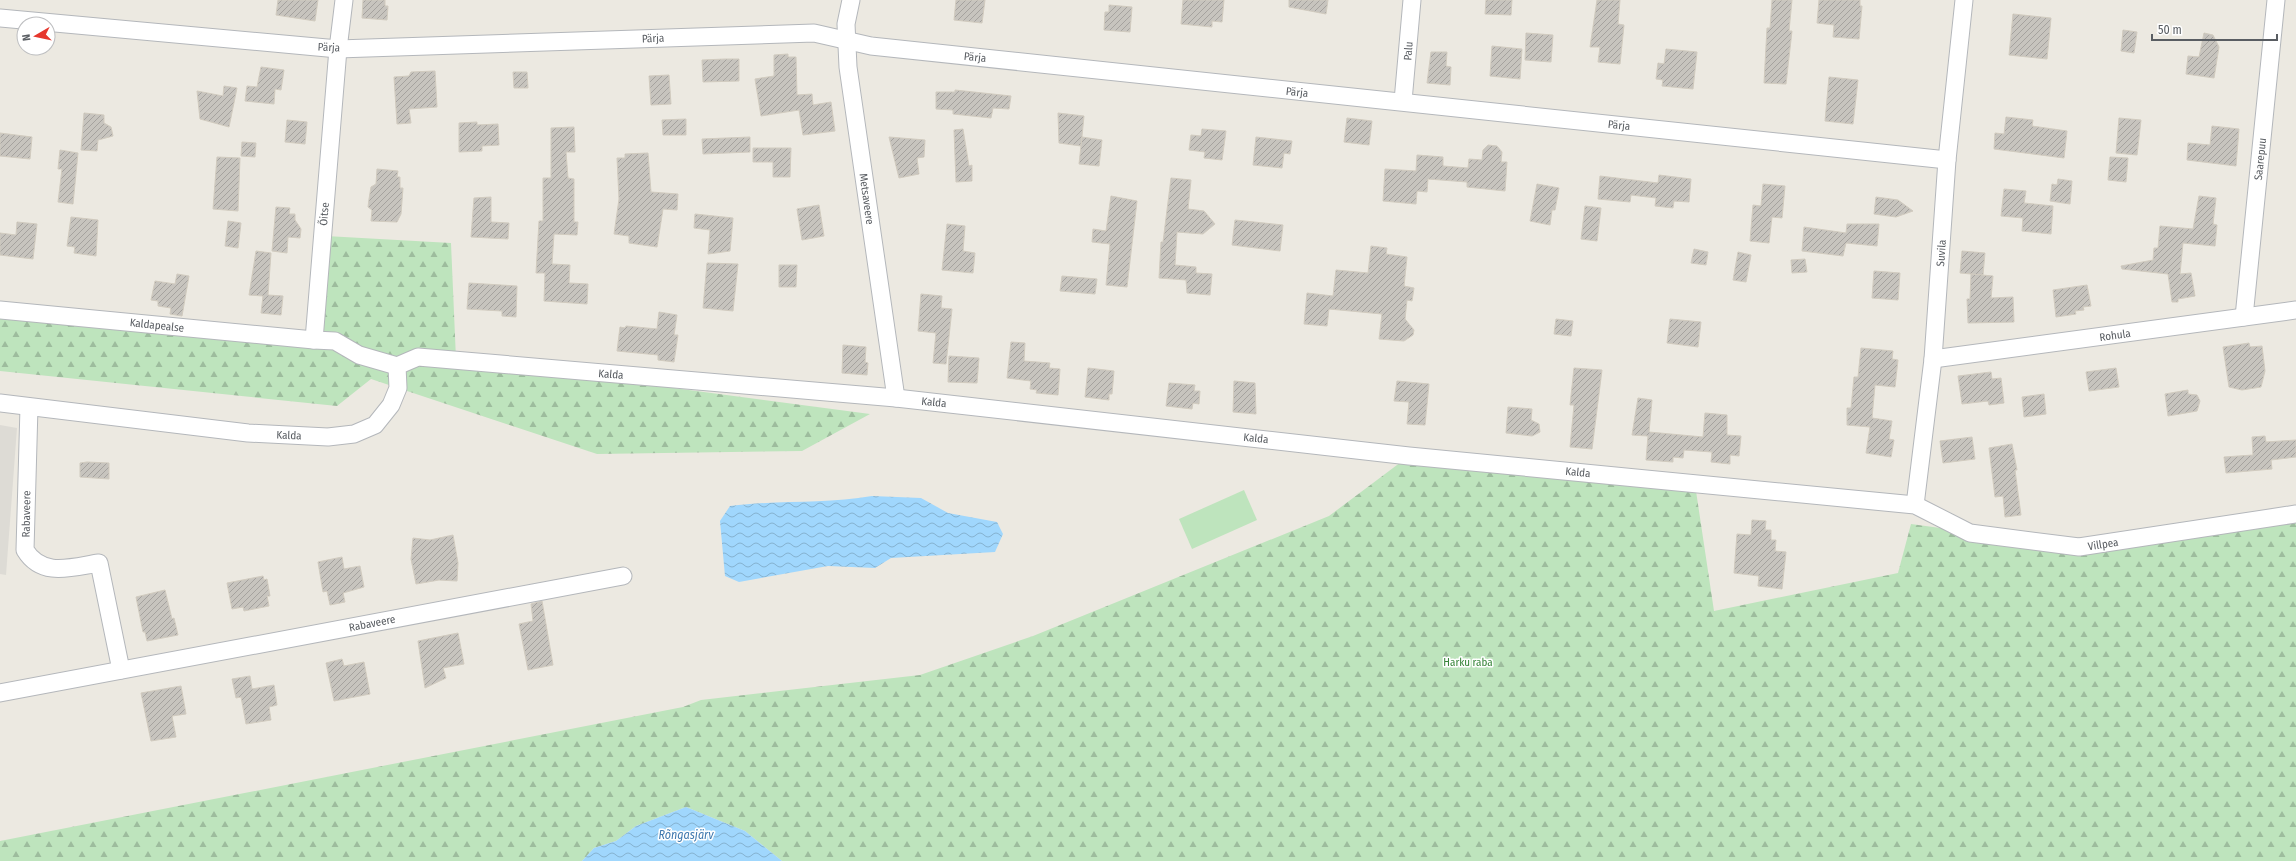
<svg xmlns="http://www.w3.org/2000/svg" width="2296" height="861" font-family="'Fira Sans Condensed',sans-serif">
	<defs>
		<pattern id="forest-firs" width="22" height="20" patternUnits="userSpaceOnUse"><rect width="22" height="20" fill="#bee4bd"/><path d="M5 1l3.5 6h-7zM16 11l3.5 6h-7z" fill="#9dbc9d"/></pattern>
		<pattern id="water-waves" width="16" height="10" patternUnits="userSpaceOnUse"><rect width="16" height="10" fill="#a0d7fd"/><path d="M0 5q4-4 8 0t8 0" fill="none" stroke="#85b2d0"/></pattern>
		<pattern id="building-hatch" width="6" height="6" patternUnits="userSpaceOnUse"><rect width="6" height="6" fill="#c7c4be"/><path d="M-1 1l2-2M0 6l6-6M5 7l2-2" fill="none" stroke="#a5a29e"/></pattern>
	</defs>
	<rect width="100%" height="100%" fill="#ece9e1"/>
	<polygon fill="#dddbd5" points="0,425 17,428 6,575 0,574"/>
	<g fill="url(#forest-firs)">
		<polygon points="326,236 451,243 456,359 870,414 802,451 597,454 371,379 337,406 0,371 0,314 320,346"/>
		<polygon points="1409,456 1696,491 1714,611 1898,573 1911,524 2079,547 2296,514 2296,861 782,861 745,831 686,807 636,826 616,841 594,848 582,861 0,861 0,841 683,707 701,700 920,675 1033,636 1329,516"/>
	</g>
	<polygon fill="#bee4bd" points="1244,490 1257,520 1192,549 1179,519"/>
	<g fill="url(#water-waves)">
		<path d="M872,496L921,498L948,513L997,522L1003,534L995,552L891,558L875,568L828,566L739,582L725,576L720,521L730,506C777,500 825,504 872,496Z"/>
		<polygon points="686,807 745,831 782,861 582,861 594,848 616,841 636,826"/>
	</g>
	<g fill="url(#building-hatch)" stroke="#d1cbbf">
		<polygon points="278,0 318,0 315,21 276,15"/>
		<polygon points="363,0 385,0 385,6 388,6 387,20 362,18"/>
		<polygon points="956,0 985,0 982,23 954,20"/>
		<polygon points="1183,0 1224,0 1222,22 1212,21 1212,27 1181,24"/>
		<polygon points="1289,0 1328,0 1326,14 1289,7"/>
		<polygon points="1486,0 1512,0 1511,15 1485,14"/>
		<polygon points="1597,0 1620,0 1618,24 1624,25 1620,64 1598,62 1600,47 1590,47"/>
		<polygon points="1772,0 1792,0 1789,31 1792,31 1786,84 1764,83 1767,28 1770,28"/>
		<polygon points="1819,0 1860,0 1860,6 1862,6 1859,39 1833,37 1834,25 1817,23"/>
		<polygon points="1109,5 1132,7 1130,32 1104,30 1105,12 1109,12"/>
		<polygon points="2013,14 2051,18 2047,59 2009,55"/>
		<polygon points="2123,30 2137,32 2134,53 2121,51"/>
		<polygon points="1526,33 1553,35 1551,62 1525,60"/>
		<polygon points="2204,33 2213,35 2219,47 2214,78 2186,74 2188,56 2199,57"/>
		<polygon points="1492,46 1522,49 1520,79 1490,76"/>
		<polygon points="1666,49 1697,52 1693,89 1662,86 1663,80 1656,79 1658,63 1664,64"/>
		<polygon points="1431,52 1447,52 1446,66 1451,67 1450,85 1427,83"/>
		<polygon points="788,54 788,57 796,57 797,95 812,94 813,105 831,102 835,131 803,135 799,110 761,116 755,79 774,76 774,55"/>
		<polygon points="725,59 739,59 739,81 703,82 702,60"/>
		<polygon points="261,67 284,70 281,90 275,89 274,104 245,101 247,86 257,87"/>
		<polygon points="435,71 437,107 409,109 411,123 397,124 394,77 409,76 411,72"/>
		<polygon points="513,72 527,72 528,88 514,88"/>
		<polygon points="669,75 671,104 651,105 649,76"/>
		<polygon points="1829,77 1858,80 1853,124 1825,121"/>
		<polygon points="224,86 237,88 229,127 200,119 197,91 223,96"/>
		<polygon points="955,90 1011,96 1009,109 993,108 991,118 953,114 953,110 936,109 936,92 955,92"/>
		<polygon points="84,113 104,115 104,123 111,127 113,136 98,140 97,151 81,150"/>
		<polygon points="1058,113 1084,116 1081,146 1059,143"/>
		<polygon points="2006,117 2033,120 2032,126 2067,131 2064,158 1994,149 1995,133 2004,134"/>
		<polygon points="1347,118 1372,121 1369,145 1344,142"/>
		<polygon points="2119,118 2141,120 2137,155 2116,153"/>
		<polygon points="686,119 686,135 663,135 662,120"/>
		<polygon points="287,120 307,122 305,144 285,142"/>
		<polygon points="477,122 477,125 498,124 499,145 482,146 482,151 459,152 459,123"/>
		<polygon points="2212,126 2239,129 2236,166 2187,160 2188,143 2210,145"/>
		<polygon points="574,127 575,152 566,152 568,178 574,179 574,222 578,222 577,235 554,234 552,264 570,265 569,283 588,284 587,304 544,301 545,273 536,273 539,221 543,221 543,178 551,178 551,128"/>
		<polygon points="963,129 969,166 972,165 972,181 956,182 954,130"/>
		<polygon points="1202,129 1226,131 1222,160 1204,158 1205,152 1189,150 1191,135 1201,136"/>
		<polygon points="0,133 32,137 30,159 0,156"/>
		<polygon points="750,137 750,152 703,154 702,139"/>
		<polygon points="889,137 925,140 924,157 917,158 919,174 899,178"/>
		<polygon points="1082,137 1102,140 1099,166 1079,164"/>
		<polygon points="1256,137 1292,141 1290,154 1284,153 1282,168 1253,165"/>
		<polygon points="242,142 256,143 255,157 241,156"/>
		<polygon points="1488,145 1497,146 1502,152 1501,162 1507,162 1505,191 1467,187 1467,182 1428,179 1427,192 1417,191 1416,204 1383,201 1385,169 1416,171 1417,155 1443,157 1443,166 1468,168 1469,159 1482,160 1483,150"/>
		<polygon points="753,148 791,148 790,177 773,177 773,162 753,162"/>
		<polygon points="60,150 78,153 73,204 58,202 62,169 58,169"/>
		<polygon points="648,153 651,192 678,194 677,210 663,209 657,247 629,243 629,236 614,234 619,199 617,158 625,158 625,154"/>
		<polygon points="217,157 240,158 238,211 213,209"/>
		<polygon points="2110,157 2128,158 2126,182 2108,180"/>
		<polygon points="377,169 398,171 397,177 400,177 400,188 403,188 401,214 397,222 371,221 372,210 368,207 369,199 371,187 376,184"/>
		<polygon points="1659,175 1691,179 1689,202 1674,201 1673,208 1655,206 1656,198 1631,195 1630,202 1598,199 1600,176 1658,183"/>
		<polygon points="1171,178 1191,180 1188,209 1204,211 1215,224 1203,234 1177,232 1175,265 1196,267 1196,273 1212,274 1210,295 1187,293 1186,280 1159,278 1161,242 1163,242"/>
		<polygon points="2058,179 2072,181 2070,204 2050,201 2052,184 2057,185"/>
		<polygon points="1537,184 1559,188 1555,210 1552,210 1550,225 1530,221"/>
		<polygon points="1763,184 1785,186 1782,218 1772,217 1769,243 1750,241 1753,205 1761,206"/>
		<polygon points="2004,189 2026,191 2024,203 2053,206 2051,234 2022,231 2023,218 2001,216"/>
		<polygon points="1111,196 1137,201 1127,287 1106,285 1110,244 1092,242 1093,229 1106,231"/>
		<polygon points="2199,196 2216,198 2213,224 2217,225 2215,246 2183,243 2180,274 2191,273 2195,296 2178,299 2178,302 2172,302 2168,274 2122,269 2121,266 2153,260 2154,248 2158,248 2160,226 2193,229"/>
		<polygon points="491,197 491,222 509,223 508,239 471,237 474,198"/>
		<polygon points="1876,197 1898,200 1913,211 1896,217 1874,214"/>
		<polygon points="819,205 824,236 802,240 797,209"/>
		<polygon points="1585,206 1601,208 1597,241 1581,239"/>
		<polygon points="276,207 290,208 289,214 295,214 295,220 301,229 300,238 288,237 287,253 272,251"/>
		<polygon points="695,214 733,218 730,251 708,254 710,230 694,228"/>
		<polygon points="71,217 98,220 96,256 74,253 75,247 67,246"/>
		<polygon points="1235,220 1283,225 1280,251 1232,245"/>
		<polygon points="228,221 241,223 238,248 225,246"/>
		<polygon points="17,222 37,224 33,259 0,255 0,233 16,235"/>
		<polygon points="947,224 965,226 963,251 975,253 973,273 942,270"/>
		<polygon points="1847,224 1879,224 1877,246 1846,243 1843,256 1802,251 1804,227 1846,233"/>
		<polygon points="1371,246 1387,248 1386,254 1407,257 1404,286 1414,288 1412,301 1407,300 1405,319 1414,330 1413,335 1404,341 1379,339 1382,314 1329,309 1327,326 1304,324 1307,293 1333,296 1336,270 1368,273"/>
		<polygon points="1694,249 1708,252 1706,265 1691,263"/>
		<polygon points="256,251 271,253 268,295 283,296 281,315 261,313 263,296 249,295"/>
		<polygon points="1962,251 1985,253 1983,275 1960,273"/>
		<polygon points="1738,252 1751,255 1746,282 1733,280"/>
		<polygon points="1805,259 1807,272 1792,273 1791,260"/>
		<polygon points="707,263 738,264 733,311 703,308"/>
		<polygon points="779,265 797,265 796,287 779,287"/>
		<polygon points="1874,271 1900,273 1898,300 1872,298"/>
		<polygon points="177,274 189,276 182,316 170,314 171,308 158,306 158,301 151,300 155,281 175,284"/>
		<polygon points="1971,274 1993,276 1991,298 2013,297 2014,322 1968,323 1967,299 1970,299"/>
		<polygon points="1062,276 1097,279 1095,294 1060,291"/>
		<polygon points="469,283 517,286 516,317 502,316 502,311 467,309"/>
		<polygon points="2087,285 2091,306 2083,307 2084,310 2075,311 2076,314 2056,317 2053,290"/>
		<polygon points="921,294 942,296 941,308 952,309 946,364 933,363 936,333 918,331"/>
		<polygon points="659,312 677,315 674,335 678,335 674,362 658,360 658,355 617,351 620,327 625,328 626,326 657,329"/>
		<polygon points="1556,319 1573,321 1571,336 1554,334"/>
		<polygon points="1670,319 1701,322 1698,347 1667,343"/>
		<polygon points="1011,342 1025,343 1024,361 1050,363 1049,368 1060,369 1058,395 1036,393 1037,390 1030,389 1031,381 1007,378"/>
		<polygon points="2249,343 2250,347 2262,346 2265,371 2261,387 2242,390 2229,387 2223,347"/>
		<polygon points="843,345 866,347 865,362 868,363 867,375 842,373"/>
		<polygon points="1861,348 1893,351 1892,359 1898,360 1895,387 1875,385 1872,418 1892,421 1889,439 1894,440 1891,457 1866,453 1870,427 1847,425 1847,408 1851,408 1854,377 1858,377"/>
		<polygon points="949,356 979,358 977,383 948,382"/>
		<polygon points="1088,368 1114,371 1112,394 1109,394 1109,400 1085,397"/>
		<polygon points="1574,368 1602,370 1592,449 1570,447 1574,405 1570,405"/>
		<polygon points="2116,368 2119,387 2089,391 2086,372"/>
		<polygon points="1991,372 1992,379 2001,378 2004,403 1989,405 1988,401 1962,404 1958,376"/>
		<polygon points="1234,381 1255,383 1256,414 1233,412"/>
		<polygon points="1397,381 1429,384 1425,425 1407,424 1409,402 1394,401"/>
		<polygon points="1169,383 1195,385 1194,391 1200,391 1199,404 1193,403 1192,409 1166,406"/>
		<polygon points="2188,390 2188,394 2197,395 2200,401 2197,411 2168,416 2165,394"/>
		<polygon points="2044,394 2046,414 2024,417 2022,397"/>
		<polygon points="1638,398 1652,400 1649,432 1703,437 1705,413 1727,415 1727,435 1741,436 1739,456 1730,455 1730,464 1711,462 1712,452 1684,450 1683,458 1673,457 1673,462 1646,460 1648,436 1632,435"/>
		<polygon points="1508,407 1532,409 1531,420 1539,424 1540,432 1532,436 1506,433"/>
		<polygon points="2265,436 2266,442 2296,440 2296,457 2271,460 2272,469 2226,473 2224,457 2253,455 2252,437"/>
		<polygon points="1972,437 1975,459 1943,463 1940,441"/>
		<polygon points="2012,444 2017,470 2015,470 2021,515 2005,517 2003,496 1995,497 1989,448"/>
		<polygon points="87,462 109,463 109,479 80,477 80,463"/>
		<polygon points="1752,520 1766,521 1765,530 1771,530 1771,540 1776,540 1775,551 1786,552 1782,589 1758,586 1759,576 1734,573 1737,534 1751,535"/>
		<polygon points="453,535 458,563 457,581 439,580 416,584 411,559 413,538 430,540"/>
		<polygon points="342,557 344,569 360,566 364,587 343,593 345,602 330,605 327,591 323,592 318,562"/>
		<polygon points="263,576 264,580 267,579 270,596 267,596 269,606 244,611 243,607 232,609 227,583"/>
		<polygon points="165,590 172,619 174,618 178,635 147,641 145,632 143,632 136,597"/>
		<polygon points="542,601 553,665 528,670 519,624 533,621 531,604"/>
		<polygon points="458,633 464,664 443,668 446,678 425,688 418,641"/>
		<polygon points="342,659 344,666 364,662 370,694 334,701 326,663"/>
		<polygon points="250,676 252,689 274,685 277,705 269,707 271,720 246,724 241,697 236,698 232,679"/>
		<polygon points="181,686 186,714 172,716 176,737 151,741 141,693"/>
	</g>
	<g fill="none" stroke-linecap="round" stroke-linejoin="round">
		<g stroke="#b4b7bb" stroke-width="19">
			<g id="street">
				<polyline points="344,0 338,49 314,340 335,341 359,355 397,366"/>
				<polyline points="851,0 846,24 848,67 896,398"/>
				<polyline points="0,18 338,49 814,33 871,46 1947,160"/>
				<polyline points="1403,101 1412,0"/>
				<polyline points="0,310 314,340"/>
				<polyline points="2244,317 2276,0"/>
				<polyline points="1933,359 2296,310"/>
				<polyline points="0,403 248,433 328,437 354,434 375,425 391,405 398,388 397,366 418,357 896,398 1409,456 1915,505 1970,533 2079,547 2296,514"/>
				<path d="M29,407L25,550C42,578 72,567 99,563L121,670"/>
				<polyline points="1915,505 1933,359 1947,160 1964,0"/>
				<polyline points="0,693 623,576"/>
			</g>
		</g>
		<use href="#street" stroke="#fff" stroke-width="17"/>
	</g>
	<g text-anchor="middle" stroke-width="3" stroke-linejoin="round" paint-order="stroke">
		<g font-size="11" fill="#595d62" stroke="#fff">
			<text transform="translate(653 38) rotate(-2)" y="4">Pärja</text>
			<text transform="translate(329 47) rotate(3)" y="4">Pärja</text>
			<text transform="translate(1408 51) rotate(-85)" y="4">Palu</text>
			<text transform="translate(975 57) rotate(6)" y="4">Pärja</text>
			<text transform="translate(1297 92) rotate(6)" y="4">Pärja</text>
			<text transform="translate(1619 125) rotate(6)" y="4">Pärja</text>
			<text transform="translate(2260 159) rotate(-84)" y="4">Saarepuu</text>
			<text transform="translate(867 199) rotate(82)" y="4">Metsaveere</text>
			<text transform="translate(324 214) rotate(-85)" y="4">Õitse</text>
			<text transform="translate(1941 253) rotate(-86)" y="4">Suvila</text>
			<text transform="translate(157 325) rotate(6)" y="4">Kaldapealse</text>
			<text transform="translate(2115 335) rotate(-8)" y="4">Rohula</text>
			<text transform="translate(611 374) rotate(5)" y="4">Kalda</text>
			<text transform="translate(934 402) rotate(6)" y="4">Kalda</text>
			<text transform="translate(289 435) rotate(2)" y="4">Kalda</text>
			<text transform="translate(1256 438) rotate(6)" y="4">Kalda</text>
			<text transform="translate(1578 472) rotate(6)" y="4">Kalda</text>
			<text transform="translate(26 514) rotate(-89)" y="4">Rabaveere</text>
			<text transform="translate(2103 544) rotate(-9)" y="4">Villpea</text>
			<text transform="translate(372 623) rotate(-11)" y="4">Rabaveere</text>
		</g>
		<g font-size="11" fill="#368438" stroke="#fff">
			<text x="1468" y="666">Harku raba</text>
		</g>
		<g font-size="12" font-style="italic" fill="#3e78ae" stroke="#fff">
			<text x="686" y="839">Rõngasjärv</text>
		</g>
	</g>
	<g transform="translate(36 36) rotate(261)"><circle r="19" fill="#ffffff" stroke="#bdbec0"/>
	<path d="M0-3L7 15L0 10L-7 15Z" fill="#e6372d"/>
	<text y="-6" font-size="11" font-weight="bold" text-anchor="middle" fill="#595d62">N</text>
	</g>
	<path d="M2152 34v6h125v-6" fill="none" stroke="#595d62" stroke-width="2"/>
	<text x="2158" y="34" font-size="12" fill="#595d62" stroke="#ffffff" stroke-width="3" paint-order="stroke">50 m</text>
</svg>
